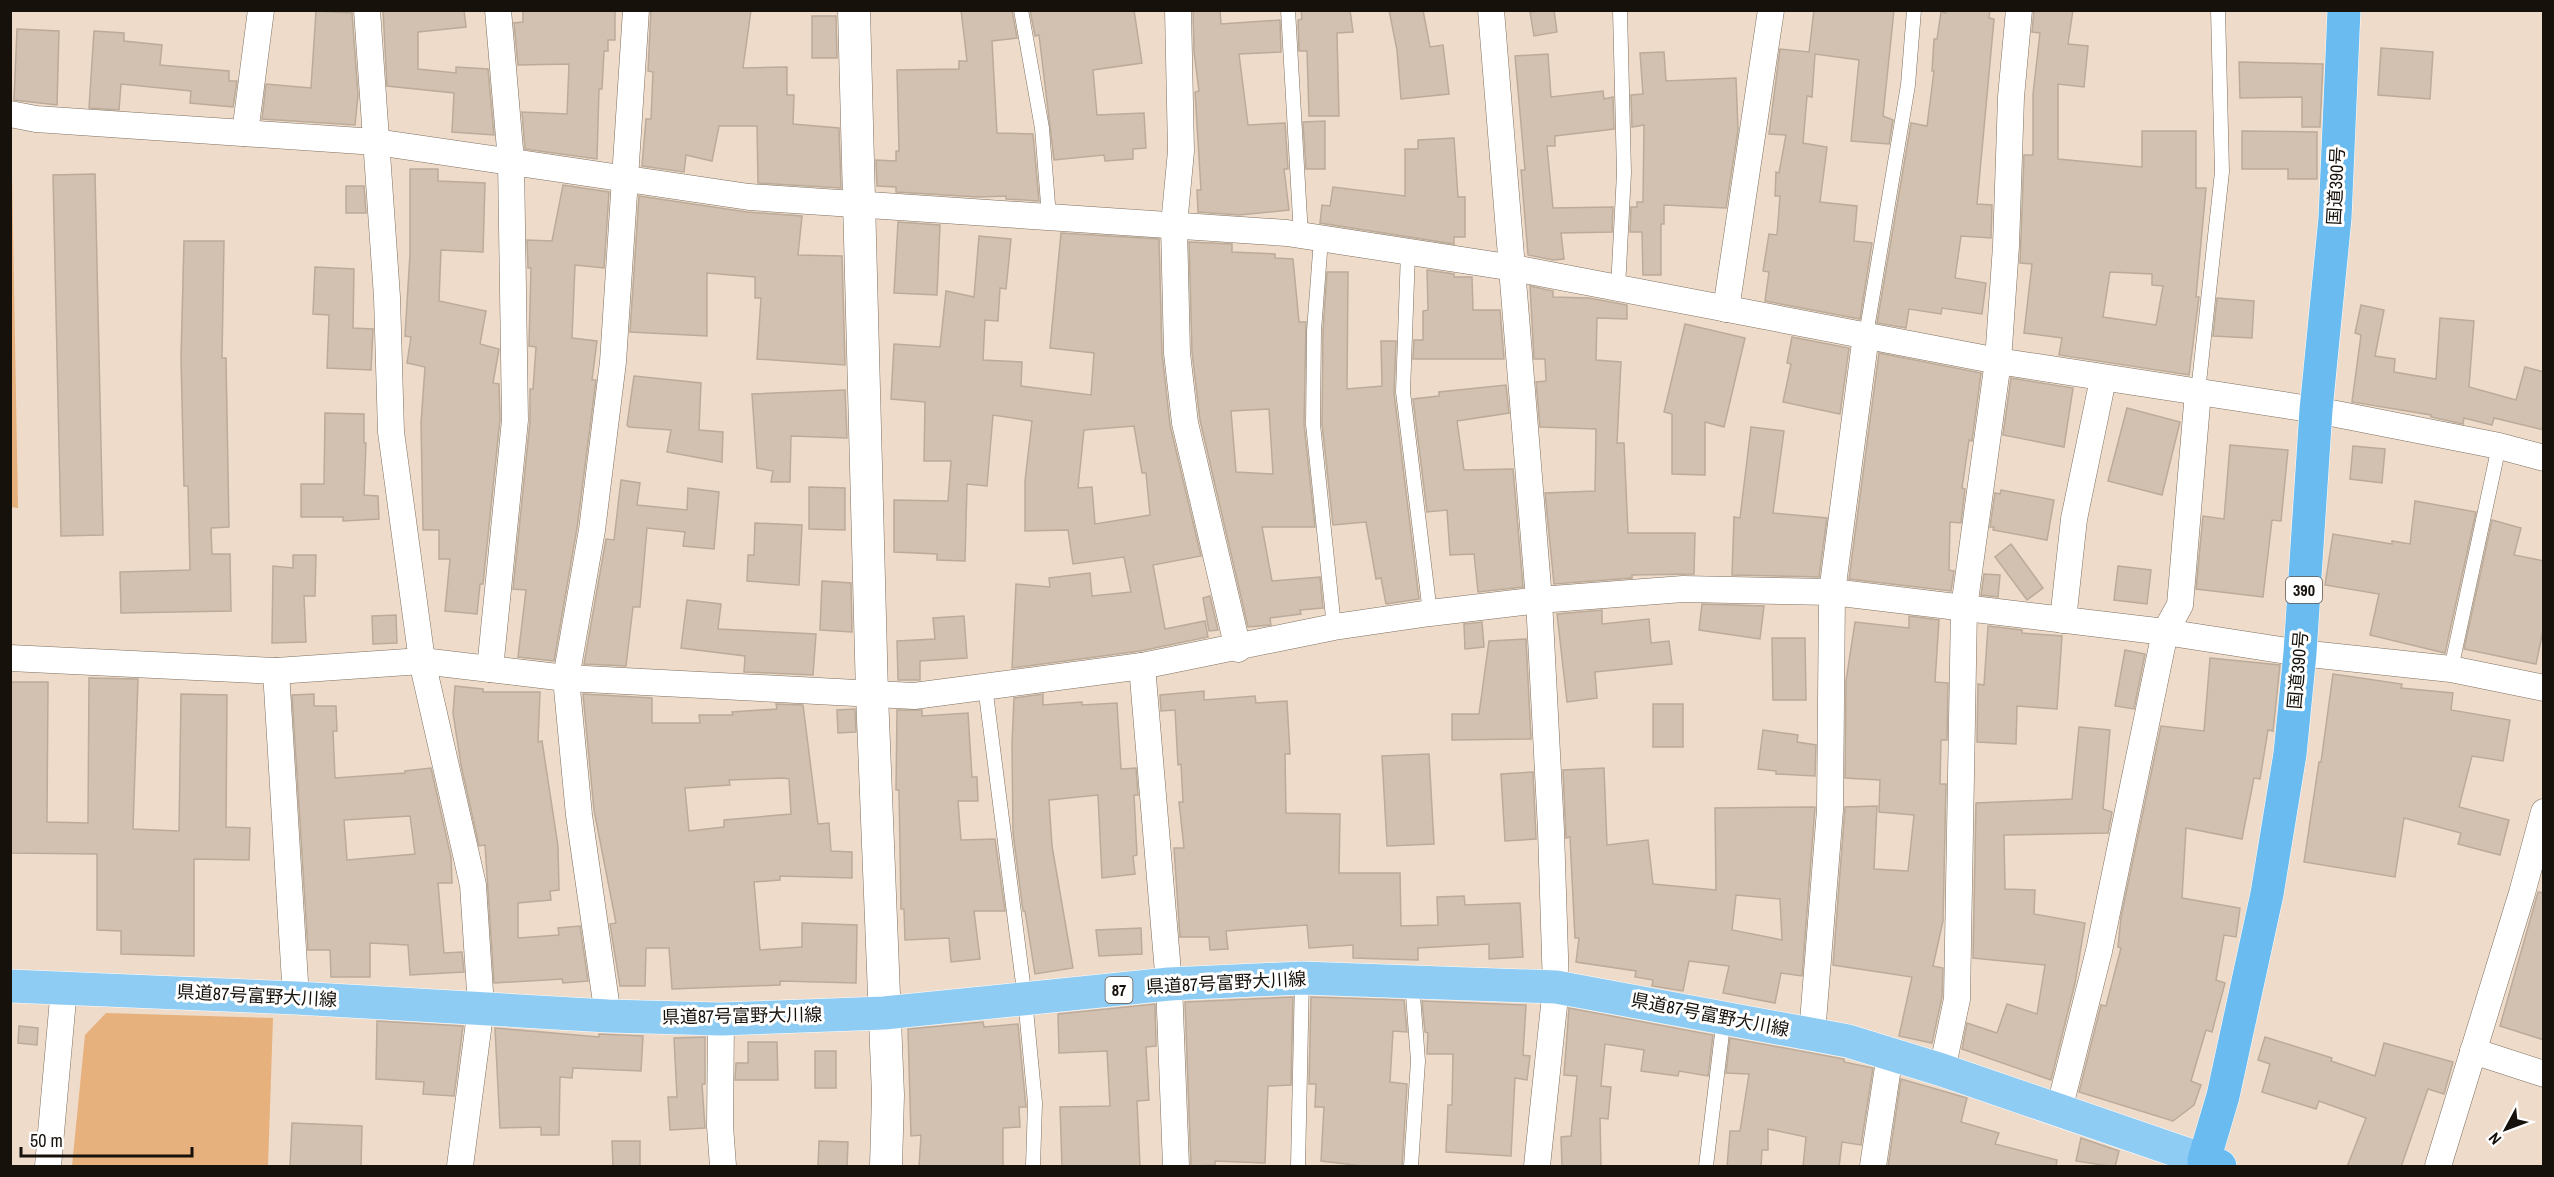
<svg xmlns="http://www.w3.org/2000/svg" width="2554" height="1177" font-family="'Archivo Narrow','Noto Sans JP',sans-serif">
	<rect width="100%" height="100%" fill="#eedbca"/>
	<g fill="#e6b17c">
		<polygon points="11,171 12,173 18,508 10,507"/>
		<polygon points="106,1013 273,1018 268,1166 72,1166 85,1035"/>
	</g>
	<g fill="#d2c1b0" stroke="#bcab9a" stroke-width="1.5" fill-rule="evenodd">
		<polygon points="383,10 464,10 466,27 418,32 418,69 456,73 456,67 488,69 494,135 452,132 454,93 387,86"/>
		<polygon points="523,10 615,10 615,40 608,40 608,51 604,51 602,89 599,89 597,159 525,149 522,112 567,114 569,64 518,65 514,23 523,22"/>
		<polygon points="651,10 751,10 743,68 787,67 787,95 794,95 793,124 839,128 841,188 758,183 757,126 719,126 712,161 686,155 684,172 642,166 646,119 651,119 653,72 648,71"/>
		<polygon points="961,10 1012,10 1017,38 992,41 997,133 1033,134 1039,201 1006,199 1006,196 978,197 896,192 896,187 877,186 876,160 896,161 896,151 899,151 897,70 959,69 959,61 967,61"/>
		<polygon points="1030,10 1134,10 1142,63 1093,70 1097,115 1144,113 1146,148 1133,149 1133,159 1105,161 1104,155 1054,160 1039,35 1035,36"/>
		<polygon points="1193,10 1220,10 1221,24 1280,20 1281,52 1239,54 1248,125 1285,123 1288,169 1284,169 1289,210 1239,215 1198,212 1197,190 1201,190 1195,92 1199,91 1194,52"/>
		<polygon points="1301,10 1350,10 1353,32 1337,33 1339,116 1309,116 1307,51 1299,51 1298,20 1302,19"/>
		<polygon points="1389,10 1423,10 1430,47 1443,45 1449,94 1401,99 1397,50"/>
		<polygon points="1554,10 1557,32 1534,36 1530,12"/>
		<polygon points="1814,10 1894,10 1883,116 1893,120 1889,144 1851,141 1859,60 1815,54 1812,97 1807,96 1803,143 1827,147 1820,202 1857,206 1854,241 1872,243 1860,319 1765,301 1769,272 1763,271 1769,234 1777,235 1780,196 1775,196 1776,172 1779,173 1786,135 1769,134 1780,49 1809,52"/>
		<polygon points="1946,10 1990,10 1989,18 1994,19 1977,204 1992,205 1991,238 1961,236 1955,278 1986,283 1982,314 1942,308 1941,314 1909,309 1906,328 1877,323 1911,123 1927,126 1934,71 1932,71 1934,39 1937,39 1941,12 1946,13"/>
		<path d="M2034,10H2073L2068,44L2088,46L2084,87L2058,84V159L2142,167V131H2196V188H2206L2196,297H2199L2189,375L2059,355L2062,338L2024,333L2032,264L2020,263L2024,155H2033V94L2040,33L2032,32ZM2110,272L2152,274V285L2163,286L2156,325L2103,317Z"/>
		<polygon points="316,11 352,13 358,95 355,125 262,119 266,84 311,88"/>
		<polygon points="812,16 836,16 837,58 812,58"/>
		<polygon points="17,29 59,31 57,105 14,100"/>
		<polygon points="94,31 124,33 124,41 162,45 160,65 229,71 229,81 237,81 233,107 190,103 191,91 121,84 119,110 89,108"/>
		<polygon points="2381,48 2433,52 2430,99 2378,95"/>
		<polygon points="1664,52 1666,81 1736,78 1738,130 1726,208 1664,205 1664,224 1661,224 1661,275 1643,275 1642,232 1630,232 1631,207 1637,207 1637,202 1643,202 1644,125 1632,127 1631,95 1643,94 1640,53"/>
		<polygon points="1548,54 1551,97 1603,91 1604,99 1613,97 1614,129 1555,136 1555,146 1547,146 1553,208 1613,207 1612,232 1561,233 1564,259 1553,260 1528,255 1521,170 1525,170 1515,56"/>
		<polygon points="2239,62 2323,64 2320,127 2302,127 2302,97 2240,98"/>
		<polygon points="1325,121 1325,169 1306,169 1303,122"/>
		<polygon points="2242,131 2317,132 2317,179 2288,179 2288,169 2242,169"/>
		<polygon points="1454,138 1458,197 1465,197 1465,237 1454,237 1454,244 1320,223 1322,205 1330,206 1333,187 1405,196 1405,149 1418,149 1418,140"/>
		<polygon points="410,169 438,169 438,181 485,183 483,252 441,250 439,301 486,311 480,344 499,349 493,383 499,384 500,419 483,584 480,584 477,614 445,611 450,559 439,559 439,530 423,530 421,423 425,367 407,363 411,337 405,336 410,254"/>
		<polygon points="95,174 103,535 61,536 53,175"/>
		<polygon points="563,185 609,192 604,268 575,265 572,338 597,341 592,380 596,380 577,528 554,661 518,657 526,590 513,589 530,421 530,389 533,389 536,347 529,346 531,268 528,268 527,240 552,241"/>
		<polygon points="346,186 364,186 366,213 346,213"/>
		<polygon points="639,196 747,212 802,216 798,255 842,256 845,365 757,359 761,298 755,298 755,277 707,273 707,336 630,332"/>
		<polygon points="898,222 940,225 937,295 894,293"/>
		<path d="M1061,233L1159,239L1162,353L1170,425L1201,556L1153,565L1165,629L1205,621L1208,637L1140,651L1012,668L1016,584L1050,587L1049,578L1090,573L1092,596L1131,592L1124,557L1073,564L1068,530L1025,531V481L1032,421L993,415L987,486L967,484L965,561L937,560V554L894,552V500L948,501L951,461H924L925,402L891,399L894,344L940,347L946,291L974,297L979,236L1011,239L1006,289L1000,288L998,321L985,320L983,360L1022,362L1021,386L1091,395L1094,353L1050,348ZM1134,426L1142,473H1146L1150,515L1095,524L1092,487L1078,488L1084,430Z"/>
		<polygon points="184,241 224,241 222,358 226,358 229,527 211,528 212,554 230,554 231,611 121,613 120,572 190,570 188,486 184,486 181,358"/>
		<path d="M1189,242L1232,244V252L1275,254V258L1293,259L1299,322H1306L1304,424L1315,527H1262L1272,581L1320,577L1323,608L1300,610L1301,614L1270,618L1271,625L1248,627L1200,420L1192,352ZM1269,409L1273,474L1236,472L1231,411Z"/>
		<polygon points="315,267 354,269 353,328 373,329 371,370 327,368 329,315 313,314"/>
		<polygon points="1427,270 1454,274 1454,277 1472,277 1473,310 1500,310 1504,359 1413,359 1414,340 1423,340 1423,311 1428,310"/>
		<polygon points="1327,272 1348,272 1347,389 1382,386 1381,341 1396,341 1394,393 1419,599 1386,604 1381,578 1376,579 1366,522 1333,525 1322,424 1323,331"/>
		<polygon points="1530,286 1553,291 1553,297 1589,298 1627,305 1627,319 1597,318 1596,360 1621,362 1617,443 1624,443 1628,533 1695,533 1694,574 1632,575 1632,578 1554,584 1545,493 1595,491 1596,429 1540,427 1536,382 1546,381 1545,359 1534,359"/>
		<polygon points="2217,298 2254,301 2252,338 2213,336"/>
		<polygon points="2361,305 2384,310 2375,356 2395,359 2394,372 2436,379 2440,318 2474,321 2469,387 2516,400 2525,367 2544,372 2544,430 2494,418 2492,425 2464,418 2463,424 2431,417 2431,415 2352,402 2361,335 2355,333"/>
		<polygon points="1685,324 1745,338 1724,427 1705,422 1705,475 1672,474 1672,414 1664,412"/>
		<polygon points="1792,337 1849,348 1840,414 1783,402 1791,364 1787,363"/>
		<polygon points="1879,353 1981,373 1972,441 1969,440 1962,488 1965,489 1961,523 1950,522 1949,570 1954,571 1951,591 1849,579"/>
		<polygon points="634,376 701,383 699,430 723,432 722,462 667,452 671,430 629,427 627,425"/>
		<polygon points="2011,378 2073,388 2064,447 2003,435"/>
		<polygon points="1506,385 1509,413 1457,421 1464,470 1513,469 1523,587 1478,592 1474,554 1450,555 1447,510 1427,512 1413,399 1439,396 1439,392"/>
		<polygon points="845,390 847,438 791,436 790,482 771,482 773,471 757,468 752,394"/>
		<polygon points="2127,408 2180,422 2162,495 2108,481"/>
		<polygon points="325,413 364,414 364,443 366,443 364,495 378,496 379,519 343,521 343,517 301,517 301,484 324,484"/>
		<polygon points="1751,427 1784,431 1773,513 1827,518 1819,577 1732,575 1734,517 1740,518"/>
		<polygon points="2230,445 2288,450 2281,521 2272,520 2263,597 2196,589 2203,516 2224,519"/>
		<polygon points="2353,446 2385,449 2382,483 2350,479"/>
		<polygon points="621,480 640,483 637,505 687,510 688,488 719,492 714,549 683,546 685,532 647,528 640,607 633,607 626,666 584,664 606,539 614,540"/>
		<polygon points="809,487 845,488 845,530 809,529"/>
		<polygon points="2001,490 2054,500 2047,540 1993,530 1994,527 1990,527 1995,493 2000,494"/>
		<polygon points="2415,501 2476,512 2445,653 2370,635 2379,594 2325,585 2333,534 2392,544 2392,541 2410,544"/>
		<polygon points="2492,520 2521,528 2514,555 2544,561 2544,626 2536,664 2464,649"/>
		<polygon points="755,523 802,525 799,585 747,581 748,555 754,555"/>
		<polygon points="2011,544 2043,588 2027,600 1995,557"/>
		<polygon points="293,555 316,555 315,596 304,596 306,642 272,643 273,566 293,568"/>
		<polygon points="2118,566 2151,570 2147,604 2114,600"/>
		<polygon points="1984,574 2000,575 1998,597 1981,595"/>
		<polygon points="822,581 851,583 852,632 820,630"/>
		<polygon points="1210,596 1218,630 1209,631 1203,598"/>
		<polygon points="687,600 721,604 718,629 816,634 813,675 744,672 745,656 681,648"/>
		<polygon points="1702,604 1764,606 1760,639 1699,630"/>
		<polygon points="1602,610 1602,624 1649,619 1651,643 1669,641 1672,664 1595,672 1597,698 1567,702 1557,614"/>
		<polygon points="396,615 397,643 373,644 372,616"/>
		<polygon points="964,616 967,658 920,661 920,680 898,680 897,641 935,639 933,618"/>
		<polygon points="1909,616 1939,620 1935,682 1948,683 1947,740 1941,740 1940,784 1946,784 1943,921 1933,966 1943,968 1942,997 1932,1043 1899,1036 1912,977 1833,965 1845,807 1877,806 1874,869 1908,871 1914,815 1879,812 1880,780 1845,778 1846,681 1855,622 1909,628"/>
		<polygon points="1482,622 1484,647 1465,649 1464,624"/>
		<polygon points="1988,626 2022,630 2022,633 2062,636 2057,709 2017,706 2016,744 1977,742 1978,684 1984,685"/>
		<polygon points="1772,638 1805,638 1806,700 1773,700"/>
		<polygon points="1526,639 1531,739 1452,740 1452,714 1479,714 1489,641"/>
		<polygon points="2125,650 2145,654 2134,709 2115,706"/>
		<polygon points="2210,658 2280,665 2273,731 2268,730 2260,779 2254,778 2242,839 2186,828 2182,898 2240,908 2236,937 2224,935 2216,980 2225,983 2212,1032 2206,1030 2191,1081 2201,1085 2194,1105 2173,1121 2079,1092 2101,1005 2106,1006 2121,948 2118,947 2121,917 2161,726 2204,731"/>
		<polygon points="2333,674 2402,684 2401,688 2453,693 2451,710 2510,720 2503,761 2472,756 2459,807 2509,820 2500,855 2458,844 2461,833 2404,818 2395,877 2304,862 2319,762 2321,762"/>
		<polygon points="89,678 138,679 133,829 179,831 181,694 227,695 226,827 250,828 249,860 194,859 194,956 121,954 121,931 97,930 97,854 10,853 10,682 48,682 47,822 88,823"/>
		<polygon points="455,686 483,689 483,692 540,692 538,742 542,741 558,846 559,890 550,891 551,900 518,903 518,938 559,935 558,928 580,926 588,981 563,983 562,979 494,983 485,845 479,846 461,765 453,713"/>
		<polygon points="1204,691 1204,700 1255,696 1256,703 1287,701 1290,754 1285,754 1286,813 1340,814 1339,873 1400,873 1401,926 1438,925 1437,897 1464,896 1465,905 1520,903 1523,957 1489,959 1489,944 1418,948 1418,960 1353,958 1353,945 1309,948 1307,925 1226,931 1228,949 1210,950 1209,937 1180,937 1174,848 1184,848 1179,802 1183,802 1181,764 1178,765 1175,710 1161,711 1160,695"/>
		<path d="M314,694V706H336L337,731H333L335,778L405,773V771L431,768L451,857L452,883H438L444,953L462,952L464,972L410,975L408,945L370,943V977H331L330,950H308L292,695ZM410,816L415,854L347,860L344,820Z"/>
		<path d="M583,694L652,698V723H700L699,715H733L732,712L777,709L776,704L803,705L818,824L829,823L831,851L852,852V878L780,876V880L754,882L760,950L802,947V923L857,925L856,983L780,981V985L672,989L669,948H646L645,986H620L610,924L616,923L594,810ZM784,778L789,779L791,814L724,820V827L689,831L685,788L730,785L729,780Z"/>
		<polygon points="1043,694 1043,705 1082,702 1082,705 1117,703 1121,769 1136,768 1138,795 1134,795 1137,855 1133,856 1135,874 1102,878 1098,795 1049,800 1052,846 1073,968 1035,974 1025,911 1023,911 1013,833 1012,744 1014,698"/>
		<rect x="1653" y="704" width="30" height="43"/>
		<polygon points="855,709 856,732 838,733 837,710"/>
		<polygon points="897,710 922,710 922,716 968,713 972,777 977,777 978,801 958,801 961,840 995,839 1005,911 974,911 980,959 951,962 949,938 905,940 904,909 901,909 899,790 896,790"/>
		<polygon points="2079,727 2110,730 2103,809 2112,812 2108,833 2004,835 2005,889 2035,890 2034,914 2085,923 2075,983 2051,1080 1962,1049 1967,1023 1997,1033 2007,1004 2037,1014 2045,965 1973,958 1976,803 2072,799"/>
		<polygon points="1763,730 1798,735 1797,742 1816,745 1815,776 1776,774 1776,771 1758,769"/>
		<polygon points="1429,754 1434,844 1387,846 1382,756"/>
		<path d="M1604,768L1607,845L1648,840L1653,884L1716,890L1715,808L1815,807L1802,976L1781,973L1775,1003L1723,993L1729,966L1689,961L1683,991L1652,986L1653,980L1635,977L1636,971L1576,962L1579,938H1575L1570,837L1566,838L1563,770ZM1736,895L1780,899L1782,940L1732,930Z"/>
		<polygon points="1533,772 1536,839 1505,841 1501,774"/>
		<polygon points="2538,892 2544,893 2544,1040 2500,1026"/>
		<polygon points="1141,928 1142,954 1099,956 1096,930"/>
		<polygon points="1293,997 1291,1085 1268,1086 1265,1163 1215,1161 1215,1165 1191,1166 1185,1002"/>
		<polygon points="1311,997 1404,1000 1407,1032 1393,1031 1390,1082 1407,1084 1402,1167 1372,1167 1321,1161 1324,1107 1315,1107 1316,1084 1309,1084"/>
		<polygon points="1422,1001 1526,1005 1523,1055 1530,1056 1527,1080 1515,1078 1511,1156 1446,1152 1448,1105 1452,1105 1453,1054 1427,1054 1428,1033 1425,1032"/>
		<polygon points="1155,1004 1156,1046 1146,1047 1149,1100 1137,1101 1140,1167 1062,1167 1060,1107 1110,1106 1107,1051 1059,1053 1058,1014"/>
		<polygon points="1569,1008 1713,1035 1708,1076 1679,1071 1678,1076 1641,1071 1644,1050 1605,1044 1601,1086 1611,1087 1608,1119 1600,1118 1601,1167 1562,1167 1561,1137 1571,1136 1577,1076 1564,1075"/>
		<polygon points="377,1021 463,1026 454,1096 423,1094 424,1082 376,1079"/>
		<polygon points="983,1022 984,1027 1018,1024 1026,1107 1019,1107 1020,1127 1003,1128 1003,1167 919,1167 921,1135 911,1136 908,1029"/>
		<polygon points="19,1026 38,1028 37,1045 18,1043"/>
		<polygon points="495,1028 599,1037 599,1034 643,1036 641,1071 573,1068 572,1078 560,1077 559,1135 541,1135 541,1127 500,1128"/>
		<polygon points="705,1037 705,1084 702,1084 705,1128 670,1130 668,1097 677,1097 674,1038"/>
		<polygon points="2265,1037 2332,1058 2331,1061 2375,1076 2384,1043 2453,1062 2444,1094 2428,1089 2401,1167 2347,1167 2366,1118 2319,1101 2316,1109 2262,1092 2270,1064 2258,1060"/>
		<polygon points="1730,1038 1844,1059 1844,1062 1873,1068 1861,1145 1842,1142 1839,1167 1803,1167 1806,1137 1768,1129 1768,1150 1762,1150 1761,1167 1727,1167 1730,1131 1740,1131 1749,1074 1726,1073"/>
		<polygon points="748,1042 777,1042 778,1080 735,1080 736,1063 748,1063"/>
		<rect x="815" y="1051" width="21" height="37"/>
		<polygon points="1901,1079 1967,1098 1961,1122 1999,1133 1995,1144 2057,1160 2056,1167 1888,1167"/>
		<polygon points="292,1123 362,1126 361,1167 290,1167"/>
		<polygon points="2081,1138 2119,1151 2115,1167 2076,1161"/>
		<polygon points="612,1141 640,1141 640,1167 613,1167"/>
		<polygon points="819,1141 848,1142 847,1167 818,1167"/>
	</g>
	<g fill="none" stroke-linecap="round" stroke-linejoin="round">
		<g stroke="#7f7060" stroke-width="15">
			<g id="service">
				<polyline points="1021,10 1042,128 1049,217"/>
				<polyline points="1288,10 1301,236"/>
				<polyline points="1321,239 1314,331 1313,424 1334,627"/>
				<polyline points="1408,252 1403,392 1430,613"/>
				<polyline points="1618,288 1624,173 1620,10"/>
				<polyline points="1866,335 1908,85 1914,10"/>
				<polyline points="2198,392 2222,172 2218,10"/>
				<polyline points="2451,669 2499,446"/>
				<polyline points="985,686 1025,999 1035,1103 1033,1166"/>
				<polyline points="1298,1166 1302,978"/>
				<polyline points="1411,1166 1418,1061 1412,982"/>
				<polyline points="1706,1166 1724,1017"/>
			</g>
		</g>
		<g stroke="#7f7060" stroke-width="27">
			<g id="minor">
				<polyline points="367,10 387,297 391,432 422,661 473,885 481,1007 460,1166"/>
				<polyline points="1178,10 1181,151 1174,225 1177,353 1185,423 1238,649"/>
				<polyline points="1491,10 1539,600 1551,830 1556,987 1537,1166"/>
				<polyline points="10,114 36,119 376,142 749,197 1287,233 1514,268 1998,361 2316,410 2499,446 2544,458"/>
				<polyline points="245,133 261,10"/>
				<polyline points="1726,309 1771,10"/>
				<polyline points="2063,620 2074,519 2103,379"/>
				<polyline points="10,658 276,671 422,661 566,678 914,696 1142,666 1334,627 1430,613 1539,600 1683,589 1832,592 2165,632 2300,653 2451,669 2544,688"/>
				<polyline points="1142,666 1169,984 1176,1166"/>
				<polyline points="490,669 515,420 511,161 498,10"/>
				<polyline points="276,671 296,998"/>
				<polyline points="608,1016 579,815 566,678 592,530 613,362 636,10"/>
				<polyline points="721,1019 720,1126 723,1166"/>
				<polyline points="1812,1034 1830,810 1832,592 1866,335"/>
				<polyline points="2473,1051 2544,1074"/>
				<polyline points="1942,1070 1957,999 1964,608 1998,361 2006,246 2011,97 2019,10"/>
				<polyline points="2059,1110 2099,951 2165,632 2180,605 2198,392"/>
				<polyline points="48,1166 64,988"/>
				<polyline points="1873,1166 1890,1054"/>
				<polyline points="2438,1166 2522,893 2544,812"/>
			</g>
		</g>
		<g stroke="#7f7060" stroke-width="33">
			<polyline id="tertiary" points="854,10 872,694 888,1095 886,1166"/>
		</g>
		<g stroke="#fff" stroke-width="34">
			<polyline id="primary" points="10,986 296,998 608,1016 721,1019 884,1013 1169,984 1302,978 1556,987 1848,1041 1942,1070 2204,1160 2201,1166"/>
		</g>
		<g stroke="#fff" stroke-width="34">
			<polyline id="trunk" points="2220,1166 2204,1160 2223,1096 2267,894 2290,754 2300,653 2316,410 2335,218 2344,10"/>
		</g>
		<use href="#service" stroke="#fff" stroke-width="14"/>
		<use href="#minor" stroke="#fff" stroke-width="26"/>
		<use href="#tertiary" stroke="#fff" stroke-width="32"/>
		<use href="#primary" stroke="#8fccf3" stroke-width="33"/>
		<use href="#trunk" stroke="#6abbef" stroke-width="33"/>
	</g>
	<g text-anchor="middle" stroke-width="6" stroke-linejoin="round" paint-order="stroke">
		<g fill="#fff" stroke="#5d5854" stroke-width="1.5">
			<rect x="2286" y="577" width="36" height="26" rx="4.5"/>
			<rect x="1105.5" y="977" width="27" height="26" rx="4.5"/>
		</g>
		<g font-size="16" font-weight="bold" fill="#17110b">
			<text x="2304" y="596">390</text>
			<text x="1119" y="996">87</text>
		</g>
		<g font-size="18" fill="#17110b" stroke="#fff">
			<text transform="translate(2336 186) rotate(-87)" y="6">国道390号</text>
			<text transform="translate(2298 670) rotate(-85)" y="6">国道390号</text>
			<text transform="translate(1226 983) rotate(-3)" y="6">県道87号富野大川線</text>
			<text transform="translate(257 996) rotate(3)" y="6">県道87号富野大川線</text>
			<text transform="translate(1710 1015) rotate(11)" y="6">県道87号富野大川線</text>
			<text transform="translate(742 1016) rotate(-1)" y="6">県道87号富野大川線</text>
		</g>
	</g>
	<rect width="2554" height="1177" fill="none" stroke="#17110b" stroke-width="24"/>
	<g transform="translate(2506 1129) rotate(229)" stroke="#ffffff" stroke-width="4.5" paint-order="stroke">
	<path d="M0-4.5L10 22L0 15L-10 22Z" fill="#17110b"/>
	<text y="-9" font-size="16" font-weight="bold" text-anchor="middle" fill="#17110b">N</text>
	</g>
	<path d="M21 1147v9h171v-9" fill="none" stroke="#17110b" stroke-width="3"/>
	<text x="30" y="1147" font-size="18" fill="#17110b" stroke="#ffffff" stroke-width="4.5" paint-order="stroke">50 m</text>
</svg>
